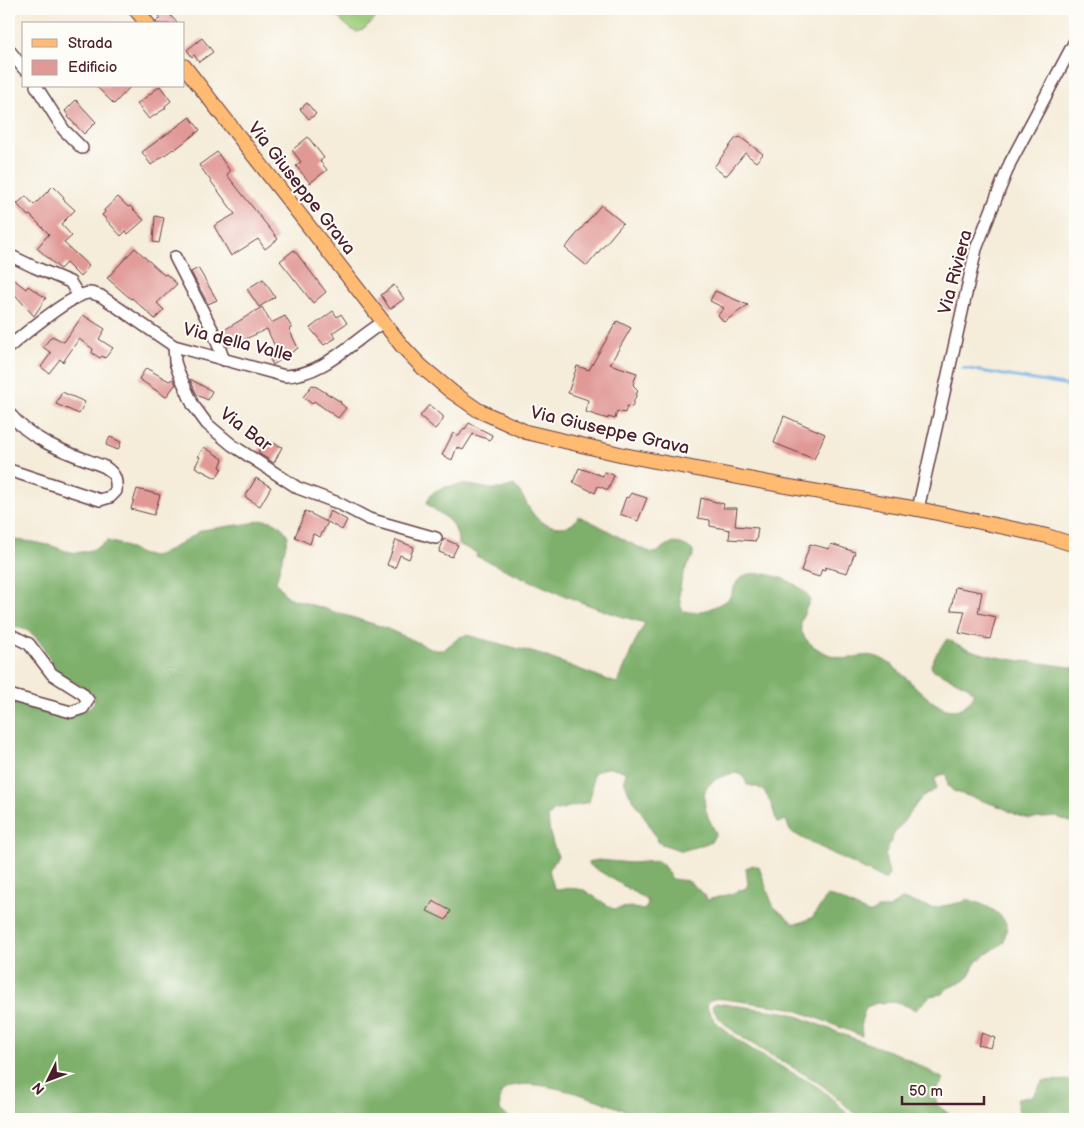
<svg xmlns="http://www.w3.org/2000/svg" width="1084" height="1128" font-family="'Balsamiq Sans',sans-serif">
	<rect width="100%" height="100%" fill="#fdfcf7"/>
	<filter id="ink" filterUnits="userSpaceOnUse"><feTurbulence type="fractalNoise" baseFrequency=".02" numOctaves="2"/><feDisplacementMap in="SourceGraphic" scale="10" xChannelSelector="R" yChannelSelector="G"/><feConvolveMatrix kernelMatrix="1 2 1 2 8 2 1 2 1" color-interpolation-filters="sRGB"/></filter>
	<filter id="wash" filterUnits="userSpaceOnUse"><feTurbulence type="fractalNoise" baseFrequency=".0096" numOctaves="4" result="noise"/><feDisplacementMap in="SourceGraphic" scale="20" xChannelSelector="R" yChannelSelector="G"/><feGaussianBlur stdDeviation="1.12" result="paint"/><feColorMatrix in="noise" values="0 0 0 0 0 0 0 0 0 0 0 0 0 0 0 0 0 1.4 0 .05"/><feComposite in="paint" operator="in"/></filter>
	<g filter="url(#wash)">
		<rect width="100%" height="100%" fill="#f5ecd9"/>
		<polygon fill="#9dcd7c" stroke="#747654" points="328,9 385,9 363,30 357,32 351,29"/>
		<g fill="#7eb06c" stroke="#64684c">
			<path d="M463,484L491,489H501L514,485C531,503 529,525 560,527C569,527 575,524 578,516C605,526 626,544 653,553L658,552C668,540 682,541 693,551C694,558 690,560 687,566C680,579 677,595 682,610C698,617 713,607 728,600C733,593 734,582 742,577C758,566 804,582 810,600C807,607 803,615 801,622C798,642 825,655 841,658C855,661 864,650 882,659C903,669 932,711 953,710C959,710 963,707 967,704C970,701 972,699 974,694L969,687L932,669L931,665L936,654L947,639C986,662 1032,660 1075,668V824L1057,817L1030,819L1019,816L1001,807L953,791L948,786L947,777L945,774L939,775L935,779L936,789L921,798L894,834L885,856L889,875L885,880L802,838L790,831L786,820L777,823C774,813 770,793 759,788C756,786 751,786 747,785C746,782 744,776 741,775C733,769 706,782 705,791C702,806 709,820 716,833L711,842L682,851L659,843L646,819L629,793L624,780L626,773C616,766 602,766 593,774L592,790L589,802L554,811L548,817C549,831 552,844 558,856L549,870L554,888L558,890L570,888L584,890L613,909L630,907L643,910L647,907L648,901L588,864L589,862L598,860L631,863L658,861L663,865L672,879L688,881L705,895L707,900L734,893L746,888L748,884L746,868L753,865L759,867L773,906L793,923H800L813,917L827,896L836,898L868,913H872L877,909H888L902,899L933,908L963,902L967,899C982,904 1000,910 1007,925L1004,942L977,961L966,980L948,988L942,994L930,996L916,1010L897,1002L877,1003L866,1007L861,1022L862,1036L791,1008L724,999C716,998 711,998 707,1005C710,1033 792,1071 816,1086C830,1095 841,1108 853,1119H643C621,1107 517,1066 501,1094C499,1099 500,1105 500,1110L510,1119H9V719L15,702L52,713L69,716L86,710L94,703L95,698C92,688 69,682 60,674C48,662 45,643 31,633C24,628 16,627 9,624V540C22,540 35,542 48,545C55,546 63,551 70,552C83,554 98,549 107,541L123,545L140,554L153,557L166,552L202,530L252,523C268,516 280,522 288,536L276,582L287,597L383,627L435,650H443L460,637L466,635L539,654L616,683L619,680L635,642L645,623C586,608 531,581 476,556L477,553L458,544C458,521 443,517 427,504C430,486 449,487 463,484Z"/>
			<path d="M716,1003L790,1013L847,1036L900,1055L944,1079L935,1093L937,1105L949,1114L963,1119H861C847,1108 835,1094 820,1084C797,1067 719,1033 712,1006Z"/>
			<polygon points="1075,1080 1075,1119 1019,1119 1021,1118 1017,1104 1018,1099 1033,1096 1043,1081"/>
		</g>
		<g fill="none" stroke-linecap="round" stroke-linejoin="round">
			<polyline stroke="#6baee0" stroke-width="3" points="963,368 1075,387"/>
		</g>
		<g id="blocks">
			<g fill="#e19996">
				<polygon points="153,9 165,9 178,24 157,24 156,21 161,18"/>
				<polygon points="202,38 213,52 199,62 194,55 192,57 187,50"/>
				<polygon points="96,86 131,86 114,104"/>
				<polygon points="160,86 171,101 165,106 166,108 149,119 137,104"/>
				<polygon points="76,100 96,122 84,134 68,117 69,116 65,111"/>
				<polygon points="307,103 316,114 309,119 300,109"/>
				<polygon points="190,117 200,130 174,150 173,149 151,165 142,152"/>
				<polygon points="308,137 324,158 320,161 327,170 310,183 296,166 301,162 292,150"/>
				<polygon points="740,137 763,154 756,162 745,153 727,175 724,175 714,167 735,139"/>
				<polygon points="217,152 230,171 227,175 278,239 265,249 258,239 231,256 214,226 235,214 199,165"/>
				<polygon points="53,186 64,197 63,199 75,210 61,224 72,236 64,243 89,266 80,277 66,263 60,269 37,248 49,234 30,215 28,216 17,204 26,196 34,205"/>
				<polygon points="118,197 128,207 130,206 144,220 128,234 126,231 121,236 102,215 105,212 104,210"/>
				<polygon points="601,205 623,223 587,266 565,248"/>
				<polygon points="155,216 164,218 159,243 153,242"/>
				<polygon points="135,248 164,275 166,274 177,284 157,303 164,310 155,319 132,298 131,299 107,278"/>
				<polygon points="294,250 326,292 313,303 280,261"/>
				<polygon points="198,268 217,300 208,304 191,272"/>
				<polygon points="9,276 26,289 28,286 46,298 34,316 9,288"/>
				<polygon points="263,279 275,297 259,307 247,289"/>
				<polygon points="394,285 404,299 390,309 381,295"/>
				<polygon points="715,291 748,305 724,322 718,315 724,308 710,301"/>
				<polygon points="262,307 271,323 285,316 292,328 289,329 298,348 273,365 268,355 277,351 267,329 228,347 221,332"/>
				<polygon points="333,311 337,317 341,314 347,323 332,333 336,338 324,345 310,328"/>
				<polygon points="83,315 105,329 99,339 113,348 105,358 102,356 100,358 92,353 93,349 79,339 63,362 60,359 49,373 41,367 51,353 43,347 52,336 64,342"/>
				<polygon points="617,321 631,328 610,364 637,373 633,385 638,390 632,407 627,406 625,413 617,411 615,419 608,417 608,419 586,412 588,400 568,393 577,366 589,370"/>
				<polygon points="146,368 169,381 173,379 176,385 175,385 166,397 139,379"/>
				<polygon points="190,379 212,391 208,400 197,395"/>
				<polygon points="312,385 315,386 341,402 340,403 346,408 338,418 314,401 312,404 303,397"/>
				<polygon points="62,392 85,402 79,414 56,404"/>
				<polygon points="429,405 443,416 443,420 435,429 420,416"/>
				<polygon points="784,416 825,434 814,459 774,443"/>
				<polygon points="469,423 492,435 490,440 473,434 463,450 457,447 452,460 442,455 453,433 459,436 464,428 465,429"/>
				<polygon points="110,437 121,442 118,450 106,445"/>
				<polygon points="264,439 282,447 274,463 258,453"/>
				<polygon points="204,447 223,459 220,467 222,468 216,478 195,467 200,457 198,456"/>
				<polygon points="579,468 603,476 604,472 614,475 608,490 598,486 595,493 573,482"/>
				<polygon points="256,478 271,487 260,506 245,497"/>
				<polygon points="137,489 160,495 154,515 131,509"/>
				<polygon points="631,493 647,498 638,521 620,514 626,497 628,498"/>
				<polygon points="701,498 724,504 723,508 737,508 735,526 758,528 756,541 729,539 730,530 710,526 710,520 698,518"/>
				<polygon points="305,511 327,522 326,521 330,511 347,520 342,530 328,522 320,537 313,534 310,544 295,537"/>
				<polygon points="444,539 458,545 452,557 439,552"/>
				<polygon points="396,540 414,547 409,559 400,555 395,568 387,565"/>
				<polygon points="810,544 829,549 831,544 855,552 847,573 825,567 825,570 822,569 819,577 801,571"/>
				<polygon points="955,587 982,592 978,613 996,617 990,639 959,633 965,611 951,610"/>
				<polygon points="433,901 451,911 446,920 427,911"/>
				<polygon points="982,1033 995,1038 991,1048 978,1045"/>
			</g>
		</g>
	</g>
	<g filter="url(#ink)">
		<use href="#blocks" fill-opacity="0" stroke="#643e45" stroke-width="1"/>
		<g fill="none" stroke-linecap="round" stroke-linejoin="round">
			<g stroke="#643e45" stroke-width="14">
				<g id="minor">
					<polyline points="9,50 24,69"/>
					<polyline points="36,86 64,130 82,148"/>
					<polyline points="9,255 34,267 70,282 79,296"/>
					<polyline points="175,257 212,329 224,360"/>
					<polyline points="174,346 175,362 178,371 193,405 207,424 232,445 298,488 338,503 369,519 436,538"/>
					<path d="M9,347C23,335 73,293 90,293C93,293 98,295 101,296L174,346L285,376C324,375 351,342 382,323"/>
					<path d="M9,413C33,443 70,453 105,467C115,474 117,479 116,491L110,497L100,500L9,470"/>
					<polyline points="918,509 976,249 1010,163 1075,41"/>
					<polyline points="9,634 29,644 52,674 82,693 88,700 83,708 71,712 9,695"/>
				</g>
			</g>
			<g stroke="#643e45" stroke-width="16">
				<g id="major">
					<polyline points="135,9 148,24"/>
					<polyline points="184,66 402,346 422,367 452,392 478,410 526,432 624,455 785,486 918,509 1047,536 1075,545"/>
				</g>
			</g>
			<use href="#minor" stroke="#fff" stroke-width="11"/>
			<use href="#major" stroke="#ffbb71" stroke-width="14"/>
		</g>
	</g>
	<g text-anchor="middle" stroke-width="4" stroke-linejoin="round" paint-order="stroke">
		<g font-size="18" fill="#4a1f2b" stroke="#fdfcf7">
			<text transform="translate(302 188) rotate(52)" y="6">Via Giuseppe Grava</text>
			<text transform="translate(955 272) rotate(-75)" y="6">Via Riviera</text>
			<text transform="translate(238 342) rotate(14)" y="6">Via della Valle</text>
			<text transform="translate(246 429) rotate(37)" y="6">Via Bar</text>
			<text transform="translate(610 430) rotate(13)" y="6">Via Giuseppe Grava</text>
		</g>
	</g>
	<rect width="1084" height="1128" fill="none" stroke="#fdfcf7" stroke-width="30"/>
	<rect x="22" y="22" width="162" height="65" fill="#fdfcf7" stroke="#b5a4a5"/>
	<rect x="32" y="39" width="25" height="8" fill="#ffbb71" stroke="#b5a4a5"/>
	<text x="68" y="48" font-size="15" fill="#4a1f2b">Strada</text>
	<rect x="32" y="60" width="25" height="15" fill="#e19996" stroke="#b5a4a5"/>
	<text x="68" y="72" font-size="15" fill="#4a1f2b">Edificio</text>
	<g transform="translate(48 1080) rotate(228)" stroke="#fdfcf7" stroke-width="4" paint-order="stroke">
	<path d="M0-4L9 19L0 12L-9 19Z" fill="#4a1f2b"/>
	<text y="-8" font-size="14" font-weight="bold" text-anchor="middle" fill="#4a1f2b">N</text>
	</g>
	<path d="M902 1096v8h82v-8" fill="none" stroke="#4a1f2b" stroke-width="2.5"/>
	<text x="909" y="1096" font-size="15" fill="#4a1f2b" stroke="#fdfcf7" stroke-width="4" paint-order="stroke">50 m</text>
</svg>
